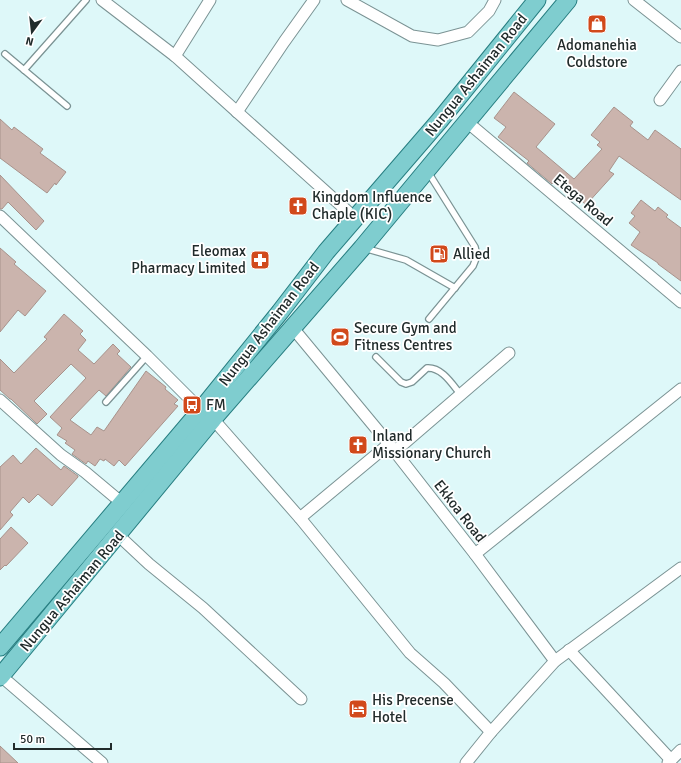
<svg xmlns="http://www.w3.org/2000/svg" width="681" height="763" font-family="Signika,sans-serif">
	<rect width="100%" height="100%" fill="#def8f9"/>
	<g fill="#cbb4ad" stroke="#a8928b">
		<polygon points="514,92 555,124 536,147 574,179 602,149 597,145 600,142 591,135 614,107 633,122 630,126 648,140 655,130 681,149 681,200 619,156 609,171 614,174 586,205 557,178 552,184 527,163 529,161 498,137 506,127 494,118"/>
		<polygon points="0,119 12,130 14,127 43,149 40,153 66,172 56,185 55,183 47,193 0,158"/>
		<polygon points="0,175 44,221 36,230 8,202 2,209 0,209"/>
		<polygon points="641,200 655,211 658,207 668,215 666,217 681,228 681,281 658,264 658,263 631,245 640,232 629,223 635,216 631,213"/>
		<polygon points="0,248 16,262 14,264 46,291 25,316 18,310 0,332"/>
		<polygon points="64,314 83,331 80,334 86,340 78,350 94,364 113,344 120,351 117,354 131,367 106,396 99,390 70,420 91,435 97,427 104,431 146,371 166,387 165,389 178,400 174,404 178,406 125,466 119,460 114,466 105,459 104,461 100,459 95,466 88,461 86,464 72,454 75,450 65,443 67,441 57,435 62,428 50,417 86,378 71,364 34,401 47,414 37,424 11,399 10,399 0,390 0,359 14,373 47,339 44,337"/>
		<polygon points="36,448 61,470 64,466 78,476 78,477 52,506 38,494 29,503 23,497 10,512 13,515 0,530 0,467 13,455 21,464"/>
		<polygon points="11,527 28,543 6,566 5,565 0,570 0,539"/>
		<polygon points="0,746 18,763 0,763"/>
	</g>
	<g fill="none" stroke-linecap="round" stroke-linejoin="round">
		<g stroke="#7b9394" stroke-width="8">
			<g id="service">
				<polyline points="5,54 67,106"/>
				<polyline points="24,70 86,0"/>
				<polyline points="428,172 475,247 477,256 473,266 429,319"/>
				<polyline points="364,248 406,260 455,288"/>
				<path d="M376,357L401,382L406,384L412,382L427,368C442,367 452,384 461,395"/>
				<polyline points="106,402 147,356"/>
			</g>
		</g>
		<g stroke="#7b9394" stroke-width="13">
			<g id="minor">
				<polyline points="102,0 175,56 355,218"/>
				<polyline points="347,0 412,36 438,40 468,32 489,11 495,0"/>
				<polyline points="634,0 681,37"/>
				<polyline points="175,56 210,0"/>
				<polyline points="660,100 681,71"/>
				<polyline points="237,112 284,42 314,0"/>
				<polyline points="466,121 681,302"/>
				<polyline points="0,216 147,356 201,410"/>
				<polyline points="292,327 389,444 475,554 555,661"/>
				<polyline points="0,400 61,455 85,472 122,503"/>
				<polyline points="213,419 300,518 410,653 444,683 491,732"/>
				<polyline points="394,452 509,353"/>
				<polyline points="300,518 389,444"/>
				<polyline points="118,535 149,564 203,608 301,699"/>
				<polyline points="475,554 681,389"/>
				<polyline points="569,650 671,760"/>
				<polyline points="1,676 102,763"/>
				<polyline points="466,763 491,732 555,661 681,568"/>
				<polyline points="668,763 681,750"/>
			</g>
		</g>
		<g stroke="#277e81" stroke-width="19">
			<g id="primary">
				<polyline points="0,647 201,410 280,312 326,252 440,120 537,0"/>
				<polyline points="0,677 213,419 362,248 568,0"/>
			</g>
		</g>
		<use href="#service" stroke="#fff" stroke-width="5.5"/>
		<use href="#minor" stroke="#fff" stroke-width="11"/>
		<use href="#primary" stroke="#7fcdcf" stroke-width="17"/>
	</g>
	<defs>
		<g id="shop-square" transform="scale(1)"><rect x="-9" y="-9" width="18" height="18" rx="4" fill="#d1491b" stroke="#fff"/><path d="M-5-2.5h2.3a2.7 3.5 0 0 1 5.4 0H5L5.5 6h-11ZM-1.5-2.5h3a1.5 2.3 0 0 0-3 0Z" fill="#fff"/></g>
		<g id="church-square" transform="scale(1)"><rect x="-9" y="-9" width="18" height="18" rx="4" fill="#d1491b" stroke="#fff"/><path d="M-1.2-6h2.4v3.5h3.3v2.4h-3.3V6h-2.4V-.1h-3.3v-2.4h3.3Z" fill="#fff"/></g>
		<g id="fuel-square" transform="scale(1)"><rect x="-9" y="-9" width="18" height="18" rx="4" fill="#d1491b" stroke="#fff"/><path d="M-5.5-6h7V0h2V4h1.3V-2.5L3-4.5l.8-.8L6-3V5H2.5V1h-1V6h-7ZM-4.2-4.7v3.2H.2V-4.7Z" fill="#fff"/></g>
		<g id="pharmacy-square" transform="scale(1)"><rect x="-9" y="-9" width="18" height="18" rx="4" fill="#d1491b" stroke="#fff"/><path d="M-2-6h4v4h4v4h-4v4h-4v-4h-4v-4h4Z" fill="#fff"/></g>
		<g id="stadium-square" transform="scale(1)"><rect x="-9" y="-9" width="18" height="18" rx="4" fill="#d1491b" stroke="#fff"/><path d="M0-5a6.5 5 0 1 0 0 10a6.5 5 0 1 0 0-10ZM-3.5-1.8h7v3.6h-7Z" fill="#fff"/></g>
		<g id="bus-square" transform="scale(1)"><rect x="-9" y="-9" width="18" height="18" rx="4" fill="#d1491b" stroke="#fff"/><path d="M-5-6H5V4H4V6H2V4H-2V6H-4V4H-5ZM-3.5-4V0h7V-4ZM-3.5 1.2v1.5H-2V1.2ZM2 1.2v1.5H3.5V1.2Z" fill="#fff"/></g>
		<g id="hotel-square" transform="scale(1)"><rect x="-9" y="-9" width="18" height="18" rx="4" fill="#d1491b" stroke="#fff"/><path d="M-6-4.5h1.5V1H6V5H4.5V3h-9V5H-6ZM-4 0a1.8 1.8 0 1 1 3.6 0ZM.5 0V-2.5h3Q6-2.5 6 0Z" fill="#fff"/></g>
	</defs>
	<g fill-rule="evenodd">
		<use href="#shop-square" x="597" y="24"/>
		<use href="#church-square" x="298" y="206"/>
		<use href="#fuel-square" x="439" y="254"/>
		<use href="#pharmacy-square" x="260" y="260"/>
		<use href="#stadium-square" x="340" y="337"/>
		<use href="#bus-square" x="192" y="405"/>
		<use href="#church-square" x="358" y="445"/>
		<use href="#hotel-square" x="358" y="709"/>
	</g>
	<g text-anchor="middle" stroke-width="3.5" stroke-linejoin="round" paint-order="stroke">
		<g font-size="15" fill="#212b2b" stroke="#fff" text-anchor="start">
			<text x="597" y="50" text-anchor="middle">Adomanehia<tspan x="597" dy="17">Coldstore</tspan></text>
			<text x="312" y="202">Kingdom Influence<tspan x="312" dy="17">Chaple (KIC)</tspan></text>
			<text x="246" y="256" text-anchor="end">Eleomax<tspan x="246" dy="17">Pharmacy Limited</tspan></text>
			<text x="453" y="259">Allied</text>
			<text x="354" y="333">Secure Gym and<tspan x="354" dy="17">Fitness Centres</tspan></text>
			<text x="206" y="410">FM</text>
			<text x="372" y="441">Inland<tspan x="372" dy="17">Missionary Church</tspan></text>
			<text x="372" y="705">His Precense<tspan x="372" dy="17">Hotel</tspan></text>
		</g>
		<g font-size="15" fill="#212b2b" stroke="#fff">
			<text transform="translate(476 75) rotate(-51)" y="5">Nungua Ashaiman Road</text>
			<text transform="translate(583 200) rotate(40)" y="5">Etega Road</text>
			<text transform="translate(269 324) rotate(-52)" y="5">Nungua Ashaiman Road</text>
			<text transform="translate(460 511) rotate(52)" y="5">Ekkoa Road</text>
			<text transform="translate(72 591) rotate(-50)" y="5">Nungua Ashaiman Road</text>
		</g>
	</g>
	<g transform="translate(32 32) rotate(195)" stroke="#ffffff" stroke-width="3" paint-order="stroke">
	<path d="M0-3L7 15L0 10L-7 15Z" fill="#212b2b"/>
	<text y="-6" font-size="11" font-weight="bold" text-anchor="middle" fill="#212b2b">N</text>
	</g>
	<path d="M14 743v6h97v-6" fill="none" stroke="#212b2b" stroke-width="2"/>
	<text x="20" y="743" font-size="12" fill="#212b2b" stroke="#ffffff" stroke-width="3" paint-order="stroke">50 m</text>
</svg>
